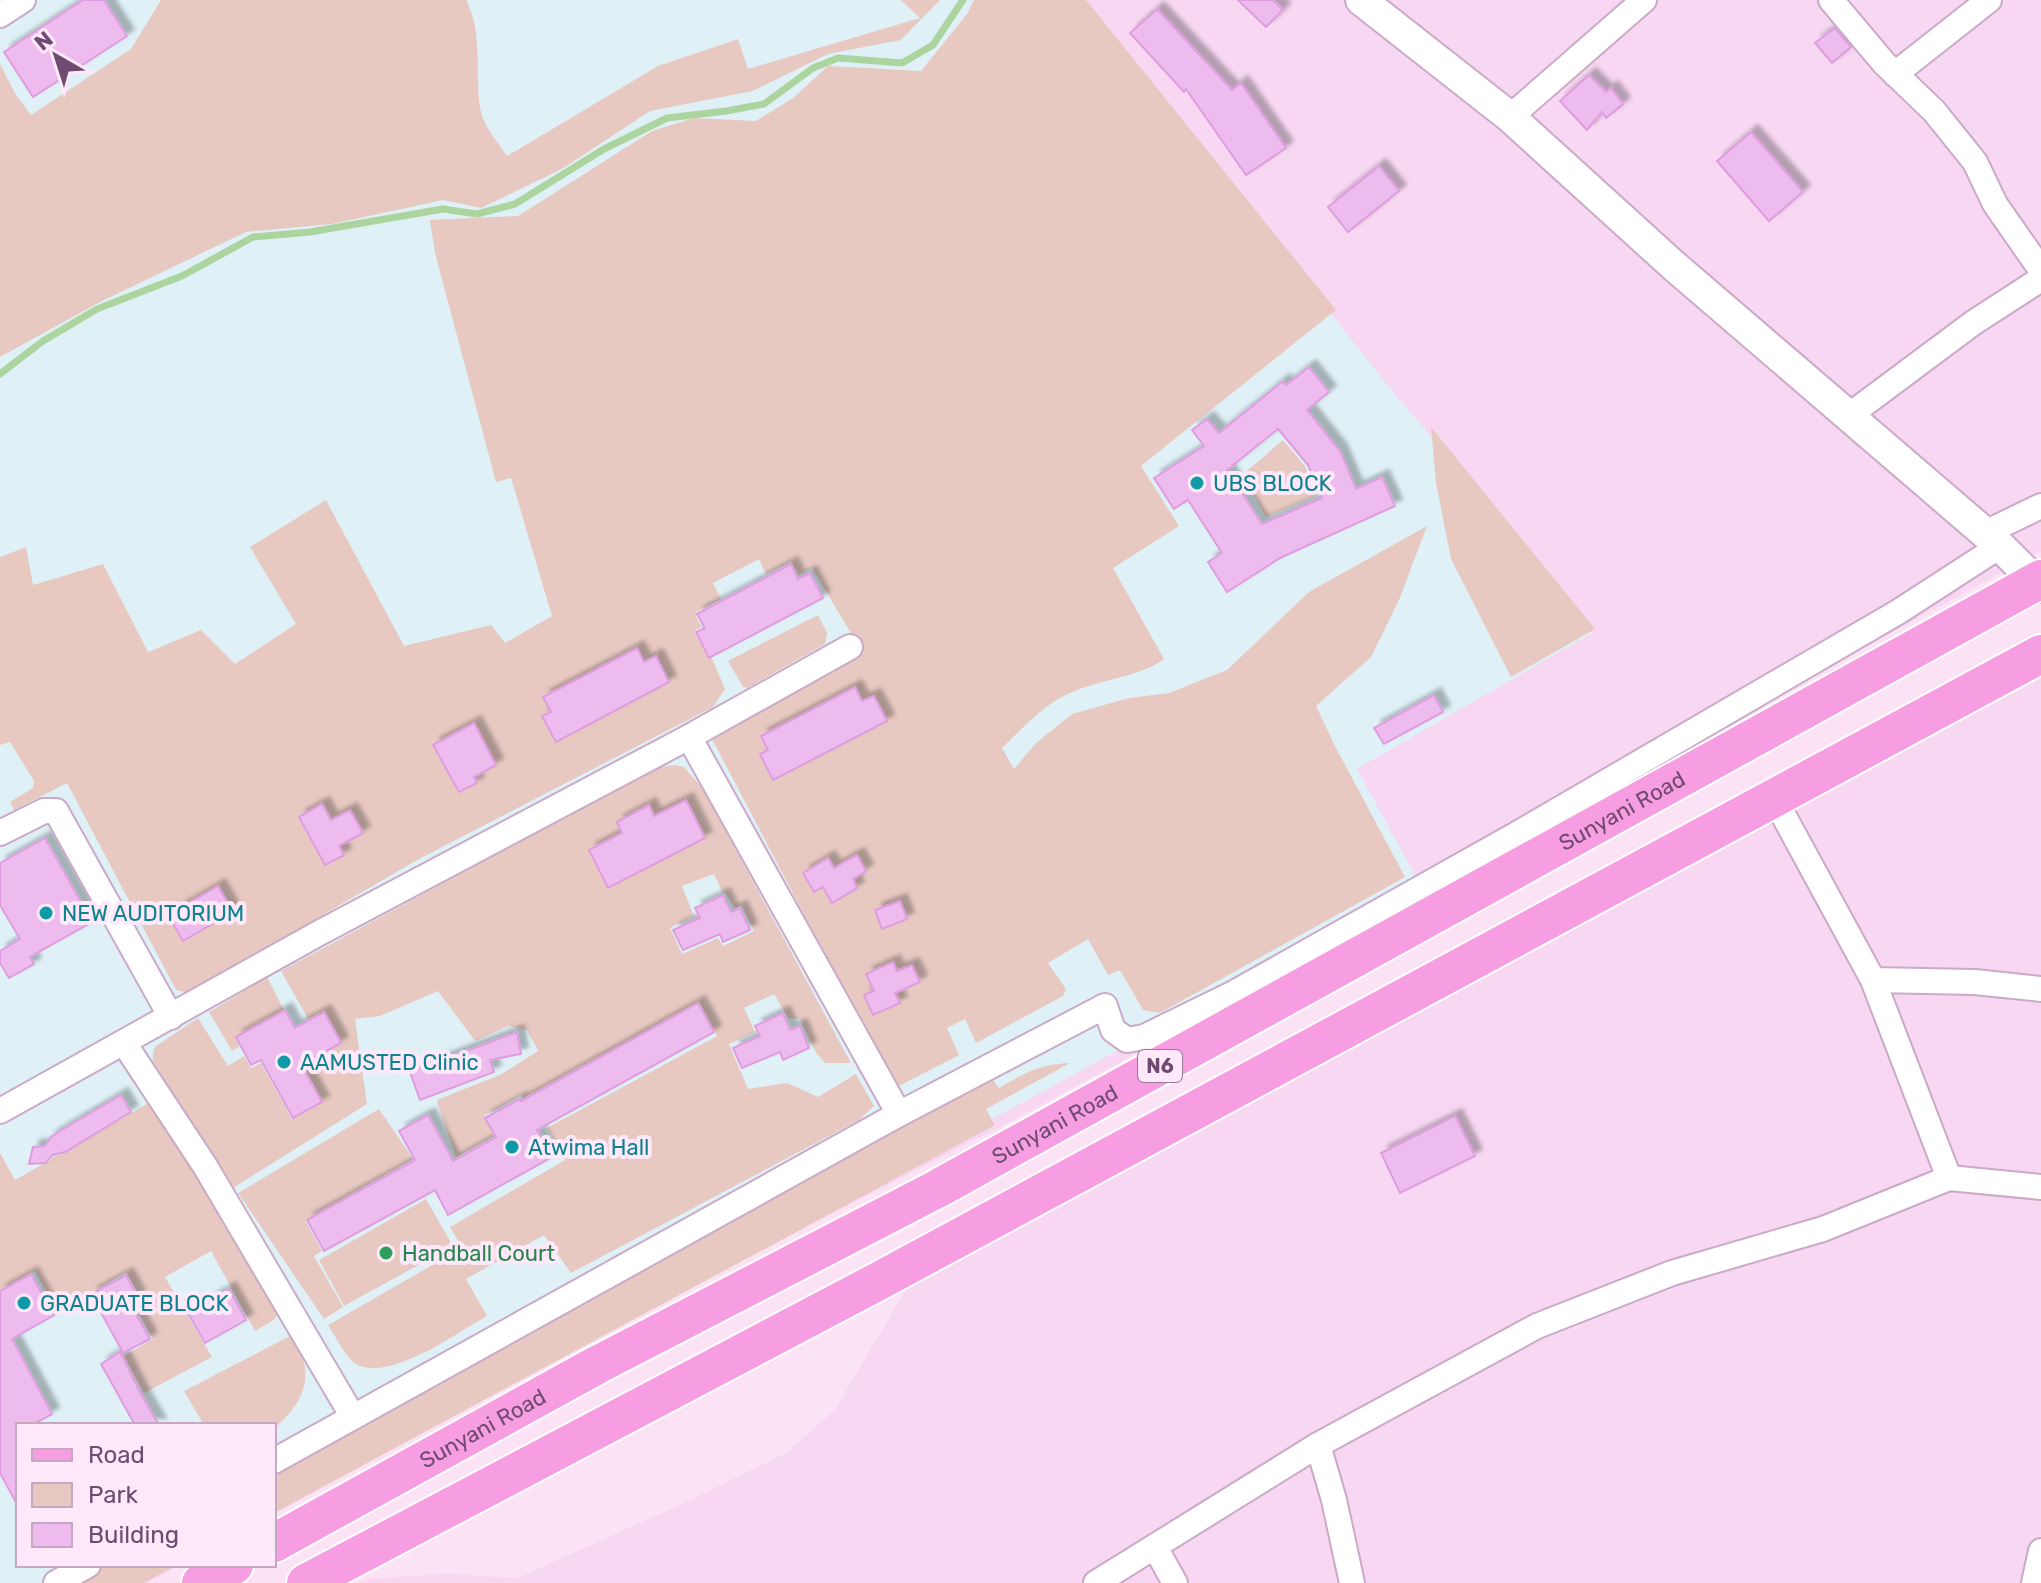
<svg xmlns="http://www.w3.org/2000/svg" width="2041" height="1583" font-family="Rubik,sans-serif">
	<defs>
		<filter id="shadow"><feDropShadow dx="7" dy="-7" stdDeviation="2" flood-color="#0004"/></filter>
	</defs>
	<rect width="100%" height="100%" fill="#fbe2f5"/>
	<g fill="#f7d7f1">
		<polygon points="0,0 2041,0 2041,551 1561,813 1254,989 1004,1125 753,1254 274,1514 274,1425 18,1425 18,1565 180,1565 147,1583 0,1583"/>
		<polygon points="2041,675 2041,1583 359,1583 366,1579 446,1574 518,1578 682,1504 786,1453 834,1411 914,1277"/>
	</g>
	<polygon fill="#dff1f7" points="0,0 1082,0 1397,397 1559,585 1592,633 1357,769 1421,886 274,1509 274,1425 18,1425 18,1565 170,1565 137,1583 0,1583"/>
	<g fill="#e7c9c2" fill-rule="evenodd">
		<path d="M161,0H466C484,32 474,79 481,112C484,126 499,144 507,156L658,66L738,39L748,69L920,18L901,0H940L901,40L828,54L753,91L650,111L562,169L481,208L443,200L332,224L246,232L102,301L0,357V64L16,95L31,115L131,49Z"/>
		<path d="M974,0H1086L1336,310L1141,466L1179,526L1113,568L1164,659C1143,676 1098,680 1070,693C1044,704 1022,729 1002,748L1014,769L1036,743L1072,714L1129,698L1169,693L1227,670L1309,592L1427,526L1399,600L1371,657L1316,706L1335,746L1405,877L1160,1013L1143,1010L1120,970L1108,975L1088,939L1048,963L1066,989L1063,996L976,1043L965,1019L947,1028L959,1055L895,1088L711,737L861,650L812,568L798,575L791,562L766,574L759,559L713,583L721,599L695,613L701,627L694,631L709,659L712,658L725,689L713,707L419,859L188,993L176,990L67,783L14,810L10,802L33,788L34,781L10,742L0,745V557L26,547L33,585L103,564L148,652L201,630L235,664L296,624L250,547L326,500L404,646L491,625L505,643L552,616L511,478L496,482L435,253L430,220L518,216L652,131L694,118L756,121L793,98L828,66L921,71L967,14Z"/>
		<polygon points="1431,427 1595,629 1511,677 1451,559 1436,483"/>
		<polygon points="1283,440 1305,466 1316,496 1266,517 1242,475"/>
		<polygon points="818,615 827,633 825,644 747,688 743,687 728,661"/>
		<path d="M675,765L684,767L703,789L851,1063H825L816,1053L800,1019L788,1018L774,994L744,1008L755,1032L729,1044L748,1089L787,1083L818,1097L856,1074L874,1106L859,1120L571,1273L544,1235L466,1279L487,1316C460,1331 382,1388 352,1361C343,1352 335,1336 328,1325L462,1248L450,1227L565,1160L547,1128L717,1036L699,1002L523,1098L521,1095L484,1116L494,1136L456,1157L437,1102L439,1099L500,1075L538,1051L527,1030L508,1026L475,1041L438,991L380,1016L355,1019L367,1104L233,1188L153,1061V1052L156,1046L198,1018L228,1066L244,1056L251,1068L261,1063L292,1119L323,1103L303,1065L342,1043L325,1011L308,1019L281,971L658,767ZM714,874L723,893L725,892L735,908L742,905L754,931L723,946L718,938L682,954L670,928L694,916L682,886Z"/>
		<polygon points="267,977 284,1010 236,1037 240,1046 232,1051 209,1012"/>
		<path d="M1070,1063L986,1109L995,1125L274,1513V1472L989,1075L999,1088C1024,1073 1041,1064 1070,1063Z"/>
		<polygon points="149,1103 278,1305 279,1312 274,1320 255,1331 211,1251 165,1277 212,1357 144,1393 124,1356 153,1339 133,1303 141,1298 126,1272 58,1313 35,1271 0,1290 0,1153 15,1180"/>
		<polygon points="379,1109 413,1159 305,1220 322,1251 314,1256 343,1307 324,1319 238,1193"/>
		<polygon points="426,1199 453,1246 344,1306 319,1260"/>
		<path d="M290,1336L295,1338C315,1378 305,1401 274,1429V1425H204L184,1391Z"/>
		<polygon points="107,1565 177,1565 144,1583 75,1583"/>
	</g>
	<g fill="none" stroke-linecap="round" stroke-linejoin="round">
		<polyline stroke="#abd49f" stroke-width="7" points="0,374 43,341 97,309 182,276 253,237 310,232 443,209 477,214 515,204 604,149 667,118 726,111 764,104 813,68 838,58 902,63 933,45 963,0"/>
	</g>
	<g fill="#ebe" stroke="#df9de0" stroke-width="2" fill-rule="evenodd" filter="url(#shadow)">
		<polygon points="83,0 104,0 127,36 33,97 4,52"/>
		<polygon points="1238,0 1273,0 1283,10 1266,27"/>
		<polygon points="1157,9 1232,90 1241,83 1286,148 1246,175 1186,89 1184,92 1130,33"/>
		<polygon points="1835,28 1851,47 1832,63 1815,43"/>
		<polygon points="1589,75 1606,92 1611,88 1623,104 1606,118 1602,112 1587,130 1560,101"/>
		<polygon points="1751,132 1803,192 1769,221 1717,161"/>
		<polygon points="1379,166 1399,191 1348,232 1328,207"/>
		<path d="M1309,367L1329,392L1307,410L1340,451L1356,489L1382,477L1395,506L1280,558L1227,592L1208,562L1222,553L1188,500L1174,509L1154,478L1204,446L1192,430L1207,419L1219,433L1283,381L1286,385ZM1278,429L1308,465L1322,498L1262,524L1227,470Z"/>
		<polygon points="791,564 798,579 810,573 823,598 709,658 696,632 705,628 697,614"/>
		<polygon points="637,648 644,662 656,656 669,682 556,742 542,716 551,712 543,697"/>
		<polygon points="855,687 862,701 874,696 887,721 773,780 760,754 768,750 761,736"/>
		<polygon points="1434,695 1443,712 1384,744 1374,728"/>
		<polygon points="474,723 496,765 474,777 477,783 459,792 433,745"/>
		<polygon points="686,800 705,838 608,888 589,850 622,833 617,822 649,805 654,816"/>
		<polygon points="322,804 331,820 350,810 363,833 339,846 344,855 325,865 299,817"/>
		<polygon points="45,838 92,922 30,957 34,964 9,978 0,963 0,951 20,939 0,905 0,863"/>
		<polygon points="857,855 866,871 853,879 857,888 832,903 823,887 814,892 803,873 828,858 834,868"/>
		<polygon points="218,886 233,912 183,941 168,915"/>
		<polygon points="723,895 731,912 740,908 750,930 723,942 720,934 683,950 673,930 700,918 695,908"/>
		<polygon points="900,901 907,919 882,929 875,910"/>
		<polygon points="893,962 897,971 912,965 920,982 895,993 900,1003 873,1015 864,995 874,991 866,974"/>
		<polygon points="698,1003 714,1032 537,1130 552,1157 448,1215 435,1190 324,1251 307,1220 415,1160 399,1131 428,1115 453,1161 496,1137 485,1118 520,1099 521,1101"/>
		<polygon points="285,1010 295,1028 324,1012 341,1043 301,1065 322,1102 293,1118 261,1060 251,1065 236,1037"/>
		<polygon points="783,1013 790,1030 800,1026 809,1048 783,1060 780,1052 742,1068 733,1048 760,1036 755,1026"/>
		<polygon points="517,1032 521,1054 490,1060 494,1072 420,1100 410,1072"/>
		<polygon points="121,1095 131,1112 65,1152 52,1155 46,1163 29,1164 33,1147 45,1146 51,1137 65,1128"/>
		<polygon points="1455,1116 1475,1156 1400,1193 1381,1153"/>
		<polygon points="31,1274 54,1315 12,1339 52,1414 32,1425 18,1425 18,1506 0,1473 0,1291"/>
		<polygon points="126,1275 138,1297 129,1302 150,1339 123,1353 91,1294"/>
		<polygon points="229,1289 246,1320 205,1343 188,1313"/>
		<polygon points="120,1352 140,1392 159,1425 135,1425 101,1364"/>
	</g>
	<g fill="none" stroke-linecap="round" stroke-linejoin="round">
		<g stroke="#caaac8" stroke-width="28">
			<g id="minor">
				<polyline points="1831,0 1884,63 1934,111 1975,162 1995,204 2041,270"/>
				<polyline points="0,15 23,0"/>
				<polyline points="1895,74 1989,0"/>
				<polyline points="1510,117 1644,0"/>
				<polyline points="1847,417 1973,323 2041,279"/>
				<polyline points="1985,533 2041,506"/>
				<polyline points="689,737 899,1114"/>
				<polyline points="1774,798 1873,980 1949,1178"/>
				<polyline points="0,833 44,811 56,811 171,1017"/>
				<polyline points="1873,980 1975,982 2041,989"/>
				<polyline points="124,1043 205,1166 353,1417"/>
				<polyline points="0,1111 321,932 689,737 850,647"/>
				<polyline points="1318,1445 1334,1500 1352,1583"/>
				<polyline points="274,1461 899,1114 1105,1006 1113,1030 1127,1040 1144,1037 1234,993 1517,834 1898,612 2000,546"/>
				<polyline points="1155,1547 1175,1583"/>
				<polyline points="56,1583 88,1565"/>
				<polyline points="1096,1583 1318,1445 1537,1326 1672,1273 1823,1229 1949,1178 2041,1187"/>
				<polyline points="2034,1583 2041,1551"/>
			</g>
		</g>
		<g stroke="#caaac8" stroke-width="34">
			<polyline id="tertiary" points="1361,0 1510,117 1673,265 2000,546 2041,587"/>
		</g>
		<g stroke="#fff" stroke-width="42">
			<g id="primary">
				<path id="s1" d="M274,1543L597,1365L937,1189L2041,579"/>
				<polyline points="201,1583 234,1565"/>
				<polyline points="306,1583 875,1283 2041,654"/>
			</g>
		</g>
		<use href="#minor" stroke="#fff" stroke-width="24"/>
		<use href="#tertiary" stroke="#fff" stroke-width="30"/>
		<use href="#primary" stroke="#f69ee1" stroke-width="38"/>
	</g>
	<g fill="#0f9aa8" stroke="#fee8f9" stroke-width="3">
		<circle cx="1197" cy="483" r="8"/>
		<circle cx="46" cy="913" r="8"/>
		<circle cx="284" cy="1062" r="8"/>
		<circle cx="512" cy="1147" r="8"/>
		<circle cx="24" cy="1303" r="8"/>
	</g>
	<circle fill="#2e9e5b" stroke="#fee8f9" stroke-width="3" cx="386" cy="1253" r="8"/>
	<g text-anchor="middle" stroke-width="8" stroke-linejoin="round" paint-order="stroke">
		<rect fill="#fee8f9" stroke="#9a799a" stroke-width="2" x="1138" y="1050" width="44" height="32" rx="6"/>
		<g font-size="20" font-weight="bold" fill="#6f4a71">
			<text x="1160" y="1073">N6</text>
		</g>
		<g font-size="22" fill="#0d838f" stroke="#fee8f9" text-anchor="start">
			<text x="1213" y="491">UBS BLOCK</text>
			<text x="62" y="921">NEW AUDITORIUM</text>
			<text x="300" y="1070">AAMUSTED Clinic</text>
			<text x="528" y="1155">Atwima Hall</text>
			<text x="40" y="1311">GRADUATE BLOCK</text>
		</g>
		<g font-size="22" fill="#6f4a71" stroke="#fee8f9">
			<text dy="8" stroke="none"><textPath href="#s1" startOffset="1534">Sunyani Road</textPath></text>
			<text dy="8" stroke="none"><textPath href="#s1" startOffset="886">Sunyani Road</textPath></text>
			<text dy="8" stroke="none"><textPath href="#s1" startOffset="238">Sunyani Road</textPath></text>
		</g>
		<g font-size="22" fill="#27864d" stroke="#fee8f9" text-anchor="start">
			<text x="402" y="1261">Handball Court</text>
		</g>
	</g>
	<rect x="16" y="1423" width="260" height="144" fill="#fee8f9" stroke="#c5a9c3" stroke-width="2"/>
	<rect x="32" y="1449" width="40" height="12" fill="#f69ee1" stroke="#c5a9c3" stroke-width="2"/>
	<text x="88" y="1463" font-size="24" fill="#6f4a71">Road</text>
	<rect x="32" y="1483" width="40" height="24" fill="#e7c9c2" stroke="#c5a9c3" stroke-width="2"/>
	<text x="88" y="1503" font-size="24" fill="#6f4a71">Park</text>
	<rect x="32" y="1523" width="40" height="24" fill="#eebbee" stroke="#c5a9c3" stroke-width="2"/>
	<text x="88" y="1543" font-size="24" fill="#6f4a71">Building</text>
	<g transform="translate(56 56) rotate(321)" stroke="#fee8f9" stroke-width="6" paint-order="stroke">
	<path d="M0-6L14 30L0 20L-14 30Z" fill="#6f4a71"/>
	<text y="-12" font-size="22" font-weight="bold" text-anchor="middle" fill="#6f4a71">N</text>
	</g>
</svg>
